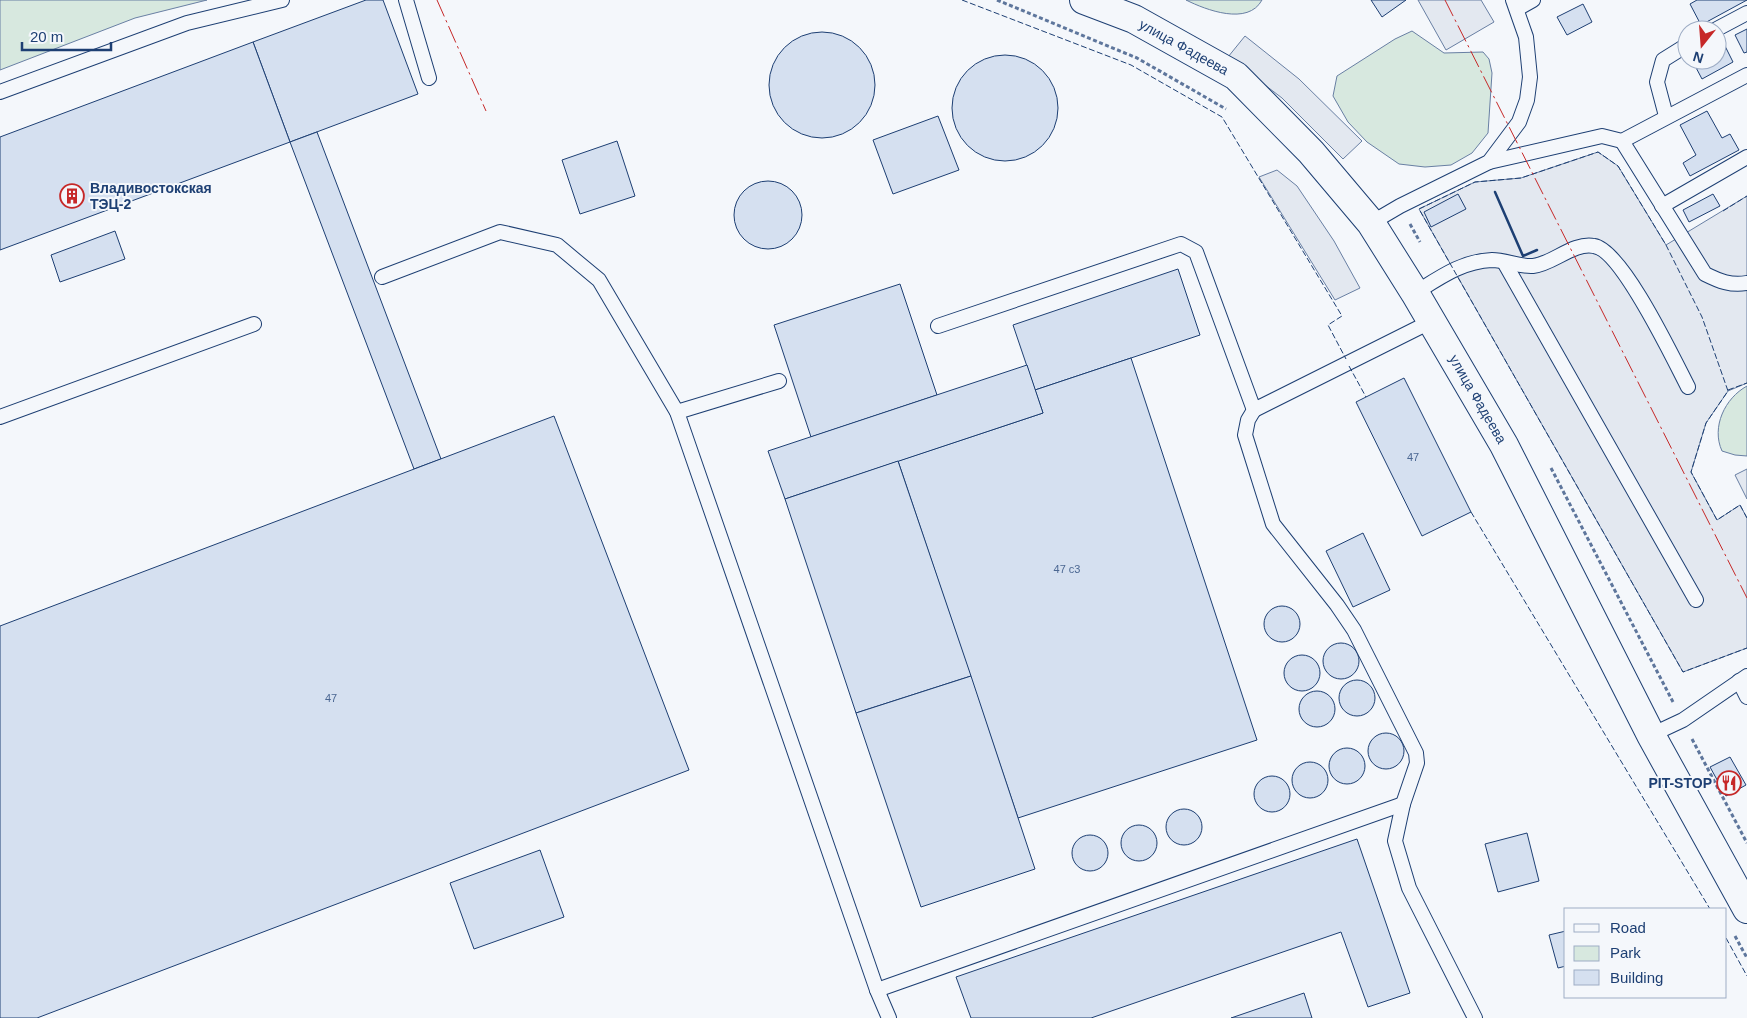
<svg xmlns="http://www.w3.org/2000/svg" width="1747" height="1018" font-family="Helvetica,sans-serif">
	<rect width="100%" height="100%" fill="#f4f7fb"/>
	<g fill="#d7e8df" stroke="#687fa3">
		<polygon points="0,0 207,0 135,18 0,70"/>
		<path d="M1186,0H1262C1248,26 1206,10 1186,0Z"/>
		<polygon points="1412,31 1444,53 1483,52 1489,59 1492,73 1488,133 1472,153 1451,165 1425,167 1399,164 1367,142 1348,122 1333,96 1337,76 1395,39"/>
		<path d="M1747,386V456L1735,455L1722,451C1711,427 1725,398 1747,386Z"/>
	</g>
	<g fill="#e3e8f0" stroke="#687fa3">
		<polygon points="1418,0 1481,0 1494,22 1446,50"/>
		<polygon points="1245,36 1299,79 1362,141 1343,159 1282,98 1228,57"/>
		<polygon points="1598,152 1618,166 1666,245 1747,196 1747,383 1728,391 1706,423 1691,472 1717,520 1740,505 1747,518 1747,648 1683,672 1419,209 1475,182 1521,178"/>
		<polygon points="1277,170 1297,186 1334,241 1360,288 1335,300 1259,177"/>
		<polygon points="1747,469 1747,499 1735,475"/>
	</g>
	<g fill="#d5e0f0" stroke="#1d3f73">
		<polygon points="366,0 383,0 418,94 290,142 253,42"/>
		<polygon points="1371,0 1406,0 1382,17"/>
		<polygon points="1697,0 1747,0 1701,25 1690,4"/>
		<polygon points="1583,4 1592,22 1567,35 1557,17"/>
		<polygon points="1747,29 1747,52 1744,53 1735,35"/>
		<circle cx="822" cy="85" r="53"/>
		<polygon points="253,42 290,142 0,250 0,137"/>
		<polygon points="1724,44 1733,62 1702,79 1692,60 1717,60 1717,48"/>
		<circle cx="1005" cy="108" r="53"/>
		<polygon points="1707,111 1722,138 1730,134 1739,150 1690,176 1683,163 1696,155 1680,125"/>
		<polygon points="938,116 959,170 893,194 873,140"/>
		<polygon points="317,132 441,459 414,469 290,142"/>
		<polygon points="617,141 635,196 580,214 562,160"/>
		<circle cx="768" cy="215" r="34"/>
		<polygon points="1458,194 1466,209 1431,227 1424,212"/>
		<polygon points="1713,194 1720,206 1689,222 1683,210"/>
		<polygon points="115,231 125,259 60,282 51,255"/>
		<polygon points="1178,269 1200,335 1035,390 1013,325"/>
		<polygon points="900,284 937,395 811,437 774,325"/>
		<polygon points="1131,358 1257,740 1018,818 898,461 1043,413 1035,390"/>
		<polygon points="1027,365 1043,413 785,499 768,451"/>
		<polygon points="1404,378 1471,512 1422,536 1356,402"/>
		<polygon points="554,416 689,770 37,1018 0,1018 0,626"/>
		<polygon points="898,461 971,676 856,713 785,499"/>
		<polygon points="1363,533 1390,590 1353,607 1326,551"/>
		<circle cx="1282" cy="624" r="18"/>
		<circle cx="1341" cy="661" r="18"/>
		<circle cx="1302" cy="673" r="18"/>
		<polygon points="971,676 1035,869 921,907 856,713"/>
		<circle cx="1357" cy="698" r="18"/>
		<circle cx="1317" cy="709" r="18"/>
		<circle cx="1386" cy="751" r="18"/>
		<circle cx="1347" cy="766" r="18"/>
		<polygon points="1730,757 1746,785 1726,796 1710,767"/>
		<circle cx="1310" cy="780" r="18"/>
		<circle cx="1272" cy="794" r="18"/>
		<circle cx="1184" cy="827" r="18"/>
		<circle cx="1139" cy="843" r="18"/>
		<polygon points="1527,833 1539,881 1498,892 1485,844"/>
		<circle cx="1090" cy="853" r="18"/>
		<polygon points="1357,839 1410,993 1368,1007 1341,932 1091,1018 971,1018 956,977"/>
		<polygon points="540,850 564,917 474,949 450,883"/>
		<polygon points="1566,931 1566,966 1558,968 1549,935"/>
		<polygon points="1304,993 1312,1018 1231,1018"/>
	</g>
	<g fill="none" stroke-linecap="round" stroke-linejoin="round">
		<g stroke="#1d3f73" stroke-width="16">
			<g id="lane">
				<polyline points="406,0 429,78"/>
				<polyline points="1517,9 1533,0"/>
				<polyline points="1715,30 1747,13"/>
				<polyline points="0,92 187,23 282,0"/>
				<polyline points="1666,116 1657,82 1663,60 1687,45"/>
				<path d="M1622,141L1705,274C1719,281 1731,286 1747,283"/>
				<polyline points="1489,162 1602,136 1622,141 1747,75"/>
				<polyline points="1662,206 1747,157"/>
				<polyline points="1371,223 1400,206 1489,162 1519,122 1527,100 1530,77 1526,37 1513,0"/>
				<polyline points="1504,262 1696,600"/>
				<polyline points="382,277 500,232 557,245 599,280 677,412 877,990 889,1018"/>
				<path d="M1415,293C1439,278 1462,261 1492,260C1506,260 1519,267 1533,266C1553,264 1573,242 1594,246C1622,250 1674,360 1688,387"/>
				<polyline points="938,326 1181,244 1196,252 1254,410 1432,321"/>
				<polyline points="1254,410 1248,420 1245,435 1273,524 1337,605 1354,630 1416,753 1417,763 1403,804 1395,841 1409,888 1475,1018"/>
				<polyline points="677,412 779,381"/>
				<polyline points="0,417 254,324"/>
				<polyline points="1739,681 1747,697"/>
				<polyline points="1651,735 1683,720 1747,676"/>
				<polyline points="877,990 1403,804"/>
			</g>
		</g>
		<g stroke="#1d3f73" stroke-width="30">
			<polyline id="primary" points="1084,0 1134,19 1236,76 1311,152 1371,223 1415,293 1504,445 1651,735 1747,909"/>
		</g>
		<g stroke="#5e769c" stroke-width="3" stroke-dasharray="4 2.5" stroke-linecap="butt">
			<polyline points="997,0 1137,58 1226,109"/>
			<polyline points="1410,224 1420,242"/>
			<polyline points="1551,468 1673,702"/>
			<polyline points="1692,739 1747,843"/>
			<polyline points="1735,936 1747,958"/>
		</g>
		<use href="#lane" stroke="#f4f7fb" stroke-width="14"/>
		<use href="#primary" stroke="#f4f7fb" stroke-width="28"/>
		<g stroke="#1d3f73" stroke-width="1" stroke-dasharray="6 2.5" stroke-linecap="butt">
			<polyline points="962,0 1131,65 1222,117 1342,316 1328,325 1346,359"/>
			<polyline points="1723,211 1747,196"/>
			<polyline points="1349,366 1366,397"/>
			<polyline points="1728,390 1747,383"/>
			<polyline points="1471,512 1710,909"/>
			<polyline points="1747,518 1740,505 1717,520 1691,472 1706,423 1728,391 1702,317 1666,245 1618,166 1598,152 1521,178 1475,182 1419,209 1683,672 1747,648"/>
			<polyline points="1726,938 1747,976"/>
		</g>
		<polyline stroke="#1d3f73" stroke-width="2.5" points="1495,192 1523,256 1537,250"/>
		<g stroke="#c62828" stroke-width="1" stroke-dasharray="18 4 2.5 4" stroke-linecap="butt">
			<polyline points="437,0 486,111"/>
			<polyline points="1445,0 1747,598"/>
		</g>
	</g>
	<defs>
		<g id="building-ring" transform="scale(1.25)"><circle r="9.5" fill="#f4f7fb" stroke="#c62828" stroke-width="1.5"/><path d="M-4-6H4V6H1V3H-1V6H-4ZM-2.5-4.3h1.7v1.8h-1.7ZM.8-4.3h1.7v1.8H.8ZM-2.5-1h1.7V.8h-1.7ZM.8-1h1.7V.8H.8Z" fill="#c62828"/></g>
		<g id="restaurant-ring" transform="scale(1.25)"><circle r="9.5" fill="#f4f7fb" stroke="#c62828" stroke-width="1.5"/><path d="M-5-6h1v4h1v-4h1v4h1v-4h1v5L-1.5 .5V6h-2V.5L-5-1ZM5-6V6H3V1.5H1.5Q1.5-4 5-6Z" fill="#c62828"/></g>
	</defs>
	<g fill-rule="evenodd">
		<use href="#building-ring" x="72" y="196"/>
		<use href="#restaurant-ring" x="1729" y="783"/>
	</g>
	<g text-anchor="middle" stroke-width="4" stroke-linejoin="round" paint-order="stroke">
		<g font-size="11" fill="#4b6792">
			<text x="1413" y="461">47</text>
			<text x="1067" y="573">47 с3</text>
			<text x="331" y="702">47</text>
		</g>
		<g font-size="14" fill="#1d3f73" stroke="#f4f7fb">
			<text transform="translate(1184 47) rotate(29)" y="5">улица Фадеева</text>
			<text transform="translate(1478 399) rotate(60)" y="5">улица Фадеева</text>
		</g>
		<g font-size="14" font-weight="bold" fill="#1d3f73" stroke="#f4f7fb" text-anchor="start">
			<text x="90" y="193">Владивостокская<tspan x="90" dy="16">ТЭЦ-2</tspan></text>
			<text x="1712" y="788" text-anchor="end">PIT-STOP</text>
		</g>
	</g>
	<rect x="1564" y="908" width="162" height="90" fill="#f4f7fb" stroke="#9eadc5"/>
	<rect x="1574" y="924" width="25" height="8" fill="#f4f7fb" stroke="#9eadc5"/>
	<text x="1610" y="933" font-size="15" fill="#1d3f73">Road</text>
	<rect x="1574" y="946" width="25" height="15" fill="#d7e8df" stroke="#9eadc5"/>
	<text x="1610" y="958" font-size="15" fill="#1d3f73">Park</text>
	<rect x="1574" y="970" width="25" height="15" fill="#d5e0f0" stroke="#9eadc5"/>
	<text x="1610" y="983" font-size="15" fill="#1d3f73">Building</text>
	<g transform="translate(1702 45) rotate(197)"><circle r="24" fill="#f4f7fb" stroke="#9eadc5"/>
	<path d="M0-4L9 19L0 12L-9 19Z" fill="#c62828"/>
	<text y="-8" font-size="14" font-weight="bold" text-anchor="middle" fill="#1d3f73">N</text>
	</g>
	<path d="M22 42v8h89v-8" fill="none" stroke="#1d3f73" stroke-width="2.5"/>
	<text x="30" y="42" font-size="15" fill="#1d3f73" stroke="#f4f7fb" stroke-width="4" paint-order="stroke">20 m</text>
</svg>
